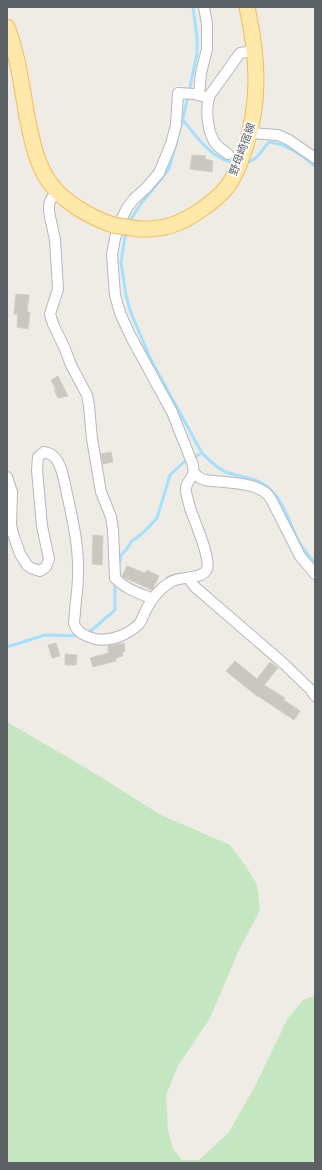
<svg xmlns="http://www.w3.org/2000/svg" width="322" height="1170" font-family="'IBM Plex Sans','Noto Sans JP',sans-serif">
	<rect width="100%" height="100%" fill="#efece5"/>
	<polygon fill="#c4e7c1" points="7,722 91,771 161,815 230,845 245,865 257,885 260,910 238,952 210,1018 178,1066 166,1095 168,1130 173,1149 182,1160 199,1160 229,1132 255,1086 288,1018 303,1000 315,996 315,1159 310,1163 7,1163"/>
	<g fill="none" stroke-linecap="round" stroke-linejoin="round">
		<g stroke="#a5e0ff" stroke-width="3">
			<path d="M183,120C194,134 215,163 235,162"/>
			<path d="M244,162C258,162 261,150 269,142C286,144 302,155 315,166"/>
			<polyline points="129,222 140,205 169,169 185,110 197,54 197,37 193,7"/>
			<path d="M126,231L121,262L126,296L131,313L151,360L202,453C209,460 216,468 226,472C239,477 255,477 266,486C285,500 289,524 300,544C305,551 310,557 315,563"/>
			<polyline points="119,565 121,555 126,550 131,542 145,531 157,518 170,475 184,462 202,453"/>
			<polyline points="87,634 115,610 115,582"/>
			<polyline points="7,647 45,635 80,636"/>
		</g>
	</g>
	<g fill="#cac7c2" stroke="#d4cdc3">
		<polygon points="192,155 206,156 205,159 213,161 212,172 190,169"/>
		<polygon points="16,294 29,295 27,312 30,312 28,329 17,327 18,314 14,314"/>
		<polygon points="58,376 68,396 58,398 54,390 56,390 51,380"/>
		<polygon points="111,452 113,462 103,464 101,454"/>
		<polygon points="93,535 103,536 102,565 92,564"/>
		<polygon points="127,566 145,573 147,570 159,576 152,590 123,577 122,576"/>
		<polygon points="56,643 60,656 52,658 48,645"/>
		<polygon points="124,643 125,652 122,652 123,656 116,658 116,661 93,667 90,658 108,653 108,646"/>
		<polygon points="65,654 77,655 76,665 65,665"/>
		<polygon points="235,661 257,679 270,662 278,668 264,685 285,698 284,700 300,711 294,720 258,696 258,697 226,671"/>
	</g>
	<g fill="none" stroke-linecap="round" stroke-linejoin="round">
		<g stroke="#b5b8bc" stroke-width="12">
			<g id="minor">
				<polyline points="199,95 201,73 207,49 207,24 204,7"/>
				<polyline points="250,133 278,135 289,140 315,158"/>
				<path d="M228,154C224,151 219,148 216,144C207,133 205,107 210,95L240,53L255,51"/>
				<path d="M57,191L50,201L49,206V212L55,240L58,289L50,314L53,324L65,349L71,365L87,395L89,406L92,439L101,492L111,517L113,530L115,578C125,589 139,593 153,599"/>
				<path d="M194,473L200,478L205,480C222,483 253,481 267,494C269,496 271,499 272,501L300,556L315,574"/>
				<path d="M7,477L12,492L11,525L13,534L20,554L27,565L31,568L40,571L46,567L49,559L42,526L37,470L38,457L44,452C50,453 55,456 58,462C63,471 65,484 67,494C73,521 79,547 78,575C78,587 76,599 75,611C75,615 74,620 74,623C76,631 82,634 89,637C105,644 127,636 139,624C143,619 144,613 147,608C152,598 160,589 169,583C178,575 202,581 207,569C211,558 194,520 190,508C189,502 185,493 186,487C189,477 195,479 193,465L172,412L131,337L120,313L115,295L112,255L115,238L123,216L127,208L133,200L147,187L159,173L171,144L176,125L178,93L194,94L209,98"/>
				<polyline points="188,578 195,587 283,663 311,690 315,696"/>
			</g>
		</g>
		<g stroke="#f4ba59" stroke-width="17">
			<g id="primary">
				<path d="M7,27C18,56 22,87 27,117C32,140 36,164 50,183C63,202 92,218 113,225"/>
				<path d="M139,229C163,230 182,224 202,209C211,203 220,196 227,187C235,176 240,164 244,151C261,102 258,57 247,7"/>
			</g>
		</g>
		<use href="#minor" stroke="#fff" stroke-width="10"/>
		<use href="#primary" stroke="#ffe9aa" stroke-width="15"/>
		<g stroke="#f4ba59" stroke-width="17" stroke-linecap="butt">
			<polyline id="primary-bridge" points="113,225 139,229"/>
		</g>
		<use href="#primary-bridge" stroke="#ffe9aa" stroke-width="15"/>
	</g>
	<g text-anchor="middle" stroke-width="3.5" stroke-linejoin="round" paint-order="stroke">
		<g font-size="11" fill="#5c6166" stroke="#fff">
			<text transform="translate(242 149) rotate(-70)" y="4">野母崎宿線</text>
		</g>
	</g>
	<rect width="322" height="1170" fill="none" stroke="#5c6166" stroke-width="16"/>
</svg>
